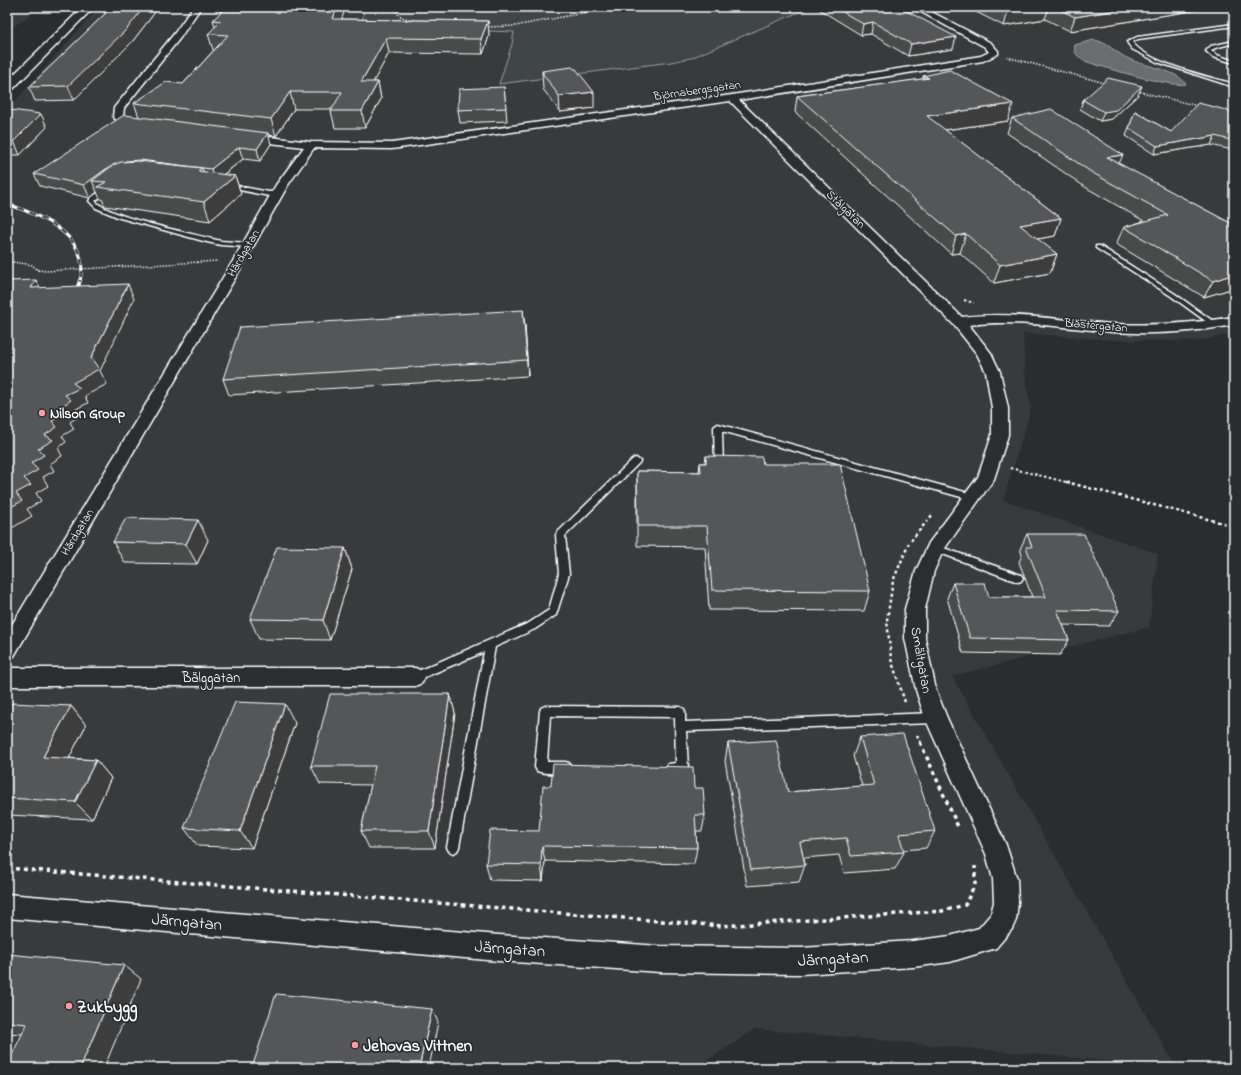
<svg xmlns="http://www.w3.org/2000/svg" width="1241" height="1075" font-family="'Indie Flower',sans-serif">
	<rect width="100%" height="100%" fill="#2a2d2e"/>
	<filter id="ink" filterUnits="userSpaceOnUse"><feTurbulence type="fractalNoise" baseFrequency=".025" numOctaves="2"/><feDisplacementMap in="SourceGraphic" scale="8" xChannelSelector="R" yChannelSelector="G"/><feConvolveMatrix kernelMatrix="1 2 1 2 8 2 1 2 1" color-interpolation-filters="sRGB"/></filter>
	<g filter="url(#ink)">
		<g fill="#373a3b">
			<polygon points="7,7 42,7 7,31"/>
			<polygon points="99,7 364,7 361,18 464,30 514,32 512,44 499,84 671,62 691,58 811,7 1234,7 1234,333 1198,341 1113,340 1023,333 1025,375 1031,409 1003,500 1158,554 1149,627 952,676 1176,1067 755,1029 696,1068 7,1068 7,110"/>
		</g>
		<polygon fill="#414445" stroke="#a0a2a2" points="364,7 811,7 691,58 671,62 499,84 512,44 514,32 464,30 362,23"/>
		<path fill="#6a6c6d" stroke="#a6a7a7" d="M1094,40C1106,41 1117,54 1129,59C1144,66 1177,70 1186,84C1172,88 1098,66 1082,60C1077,55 1073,52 1075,45Z"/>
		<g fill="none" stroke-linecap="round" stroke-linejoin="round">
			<g stroke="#fff" stroke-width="3">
				<g id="lane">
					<path d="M1234,24V26L1138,39L1132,42C1147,63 1209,77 1234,84V87L1157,62L1132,49L1127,42L1137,37Z"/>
					<polygon points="1234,41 1234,43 1215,48 1211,51 1217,55 1234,61 1234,63 1213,57 1206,51 1211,46"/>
					<polygon points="227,184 269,192 277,191 280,193 269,196 225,187 225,185"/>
					<path d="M108,186L111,188L110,189L95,201C112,218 182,231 208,238L221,241L248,243L251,245L248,247L221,245L207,242L120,218L96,208L89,201L92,197Z"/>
					<polygon points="1096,246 1100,246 1175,294 1217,324 1213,326 1211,325 1171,296 1096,248"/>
					<polygon points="718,424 972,494 976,497 972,500 722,431 723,468 719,471 715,468 714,427"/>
					<polygon points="636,458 640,461 639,463 565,536 569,574 556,615 535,629 495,647 459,847 457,851 453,853 449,851 447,847 484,652 415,681 411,680 410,677 411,674 529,623 549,610 559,574 556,535 557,533 633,459"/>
					<polygon points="935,545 1021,575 1023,578 1021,581 1018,582 932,550 930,548"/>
					<path d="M545,706L680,707L684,709L685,712V722L936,713L940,715L941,718L940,721L936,723L686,731L688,768L686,772C680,774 674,774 668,772L666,768L668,764L676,763L675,717L550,716L547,762H565L569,763L571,767L569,771C561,774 545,774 537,771L535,767L540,711L541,708Z"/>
				</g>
			</g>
			<g stroke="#fff" stroke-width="3">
				<g id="street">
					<polygon points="193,7 201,7 180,38 124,108 123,116 127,118 147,122 148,124 143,127 120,123 113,117 114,108 174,34"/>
					<path d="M912,7H922L991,43L998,51V54L983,61L739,100L962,317C1014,311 1064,321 1115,324C1155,326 1195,323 1234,317V325C1194,332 1153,335 1112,332C1064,328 1017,319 969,325L991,353L1000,372L1008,408V435L994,479L943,551L934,571L925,609V638L936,690L947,718L1006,845L1017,879L1018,902L1016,920L1012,929L996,948L950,962L913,967L801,974L660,972L499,961L7,918V894L499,935L660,946L801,948L913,941L950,936L979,928L991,914L994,902L993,879L986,854L925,718L916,690L905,638V609L916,571L929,543L978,477L992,435V408L986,372L977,354L954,325L730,101L392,149L314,148L288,185L245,261L14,656L7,658V633L233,261L276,185L304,147L245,140L240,137L241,135L245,134L311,142L392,143L732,95L981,56L989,52L985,47Z"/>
					<polygon points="7,668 415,668 422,671 425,677 422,683 415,686 7,686"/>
				</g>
			</g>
			<g stroke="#fff" stroke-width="3">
				<polygon id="secondary" points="83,7 94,7 11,91 7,92 7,81"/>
			</g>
			<g stroke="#fff" stroke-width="1.5" stroke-dasharray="1.5 1.5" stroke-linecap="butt">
				<polyline points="392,7 401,17 413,20"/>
				<polyline points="485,27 515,26 614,7"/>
				<polyline points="1007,57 1105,83"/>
				<polyline points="1137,91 1198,106"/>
				<polyline points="7,261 32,265 38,270 46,271 218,261"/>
			</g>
			<g stroke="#fff" stroke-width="2" stroke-dasharray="2.5 2.5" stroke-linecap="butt">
				<polyline points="964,300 974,303"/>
				<polyline points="1010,468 1070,483"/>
			</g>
			<g stroke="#fff" stroke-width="2.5" stroke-dasharray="3 3" stroke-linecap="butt">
				<polyline points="1066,482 1234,526"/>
				<polyline points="905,702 891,659 887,620 893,581 909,543 933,514"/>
				<polyline points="917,735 921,743"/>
			</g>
			<g stroke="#fff" stroke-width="3.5" stroke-dasharray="4 4" stroke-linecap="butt">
				<polyline points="920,742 959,829"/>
				<polyline points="7,868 722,926 942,911 965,905 975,884 975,866"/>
			</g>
			<use href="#lane" fill="#2a2d2e" fill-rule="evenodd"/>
			<use href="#street" fill="#2a2d2e" fill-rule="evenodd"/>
			<use href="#secondary" fill="#2a2d2e" fill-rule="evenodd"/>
			<g stroke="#fff" stroke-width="3">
				<path id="rail-far1" d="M7,204C40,215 92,236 80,281"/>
			</g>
			<g stroke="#fff" stroke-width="4">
				<polyline id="rail" points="75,297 80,280"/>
			</g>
			<use href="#rail-far1" stroke="#2a2d2e" stroke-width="2" stroke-dasharray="6" stroke-linecap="butt"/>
			<use href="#rail" stroke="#2a2d2e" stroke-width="2.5" stroke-dasharray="8" stroke-linecap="butt"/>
		</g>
		<g fill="#494b4c" stroke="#fff">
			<polygon points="7,7 30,7 29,8"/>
			<polygon points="103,7 159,7 132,42 74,100 35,101 29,87 105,14"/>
			<polygon points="219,7 346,7 341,19 488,21 489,36 483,54 389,53 373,82 378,82 381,99 365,128 335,128 331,111 332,109 294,109 276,136 268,135 271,144 260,161 243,159 223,175 235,176 241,194 210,221 105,206 102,199 100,199 97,192 90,198 40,186 34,174 139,117 134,103 183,84 214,50 213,50 208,34 215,27 213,20 221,12"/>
			<polygon points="817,7 899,7 953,49 908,56 871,34 861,35 817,8"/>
			<polygon points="966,7 1210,7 1203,8 1203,9 1070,31 1045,19 1004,26"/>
			<polygon points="542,71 594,108 560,112 543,89"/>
			<polygon points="923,76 1008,121 945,130 1061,218 1055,236 1037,239 1057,254 1050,273 994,283 960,253 951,254 795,112 797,96 923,79"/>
			<polygon points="504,87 507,121 460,123 458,110"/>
			<polygon points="1138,95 1112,119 1100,121 1080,109 1083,100"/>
			<polygon points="1135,111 1171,132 1234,112 1234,151 1232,150 1211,145 1154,154 1126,136"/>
			<polygon points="7,113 47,127 20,155 7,155"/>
			<polygon points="1012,118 1119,164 1234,225 1234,288 1204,297 1116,244 1124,227 1144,221 1085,187 1007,133"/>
			<polygon points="525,325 528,376 229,395 223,379"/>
			<polygon points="706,456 763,464 870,591 864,611 709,610 705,547 637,546 637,471 699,472 700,463 705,463"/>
			<polygon points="1027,534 1119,611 1109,626 1063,625 1069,640 1060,655 963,653 947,598 953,583 989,597 1032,597 1019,562 1022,555 1020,549"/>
			<polygon points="208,540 197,564 125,563 113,542"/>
			<polygon points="345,548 352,569 330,640 259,639 250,619"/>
			<polygon points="450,694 455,713 435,848 369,848 361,831 371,785 320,784 311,766"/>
			<polygon points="71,706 86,725 69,758 96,760 111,778 92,819 7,815 7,711"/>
			<polygon points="295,723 252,848 198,846 184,828"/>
			<polygon points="860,737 935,831 926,848 903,850 904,852 895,869 844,873 839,855 804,858 805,865 799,882 747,886 725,761 728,743 788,792 862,786 853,756"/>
			<polygon points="694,788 705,815 702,831 696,831 697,848 694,864 545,861 543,881 490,880 486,864"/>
			<polygon points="7,954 141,979 22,1034 7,1033"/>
		</g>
		<g fill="#3c3d3e" stroke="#fff">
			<polygon points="144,7 159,7 132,42 74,100 68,86"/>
			<polygon points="337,7 346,7 336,34 333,19"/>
			<polygon points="1036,7 1049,7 1045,19 1004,26 1008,11"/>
			<polygon points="1135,7 1210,7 1203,8 1203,9 1070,31 1075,17"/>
			<polygon points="488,21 489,36 483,54 481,39"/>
			<polygon points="873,22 871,34 861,35 863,24"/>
			<polygon points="956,37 953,49 908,56 911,44"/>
			<polygon points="386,38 389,53 364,99 361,82"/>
			<polygon points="378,82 381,99 365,128 362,111"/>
			<polygon points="1142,86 1138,95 1112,119 1100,121 1104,112"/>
			<polygon points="290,92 294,109 276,136 271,119"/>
			<polygon points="594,92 594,108 560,112 559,96"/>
			<polygon points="1013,104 1008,121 923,133 927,116"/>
			<polygon points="41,114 47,127 20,155 14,141"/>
			<polygon points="268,133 271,144 260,161 257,149"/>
			<polygon points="1215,136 1211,145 1154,154 1157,146"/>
			<polygon points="239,147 243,159 215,181 211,169"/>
			<polygon points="1123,155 1116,170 1107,157"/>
			<polygon points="126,161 131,173 92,181 97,192 90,198 84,185 106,169"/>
			<polygon points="202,168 208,187 198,171"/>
			<polygon points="235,176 241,194 210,221 204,202"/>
			<polygon points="1061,218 1055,236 1014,243 1020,225"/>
			<polygon points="966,234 960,253 951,254 956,236"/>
			<polygon points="1057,254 1050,273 994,283 1000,265"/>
			<polygon points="1234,274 1234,288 1204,297 1213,281"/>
			<polygon points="36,280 44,295 31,288"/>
			<polygon points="128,284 134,299 100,371 107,384 85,396 88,403 76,409 79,416 70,422 74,429 62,436 66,442 58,448 62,456 50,464 54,471 43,477 48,486 36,493 41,501 27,509 32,516 7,531 7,509 24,478 31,463 59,408 65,395 73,383 91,358"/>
			<polygon points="523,310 525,325 528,376 527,360"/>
			<polygon points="198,520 208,540 197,564 186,544"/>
			<polygon points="345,548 352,569 330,640 323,620"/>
			<polygon points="450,694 455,713 435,848 429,831"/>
			<polygon points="285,704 295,723 252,848 240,831"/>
			<polygon points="71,706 86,725 60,776 43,757"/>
			<polygon points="96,760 111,778 92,819 75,802"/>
			<polygon points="542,846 545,861 543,881 541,865"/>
			<polygon points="124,965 141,979 104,1068 80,1068"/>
			<polygon points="432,1009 438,1022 429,1068 419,1068"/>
		</g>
		<g fill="#555758" stroke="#fff">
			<polygon points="112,7 144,7 127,29 68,86 29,87"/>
			<polygon points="226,7 337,7 333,19 488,21 481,39 386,38 361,82 378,82 362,111 331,111 342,92 290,92 271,119 134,103 166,82 183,84 228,35 208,34 221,21 213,20"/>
			<polygon points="835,7 899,7 956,37 911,44 873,22 863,24"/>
			<polygon points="998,7 1036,7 1008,11"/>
			<polygon points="1054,7 1135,7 1075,17"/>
			<polygon points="572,67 574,69 576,69 594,92 559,96 542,73 544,73 542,71"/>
			<polygon points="950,70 1013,104 927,116 1061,218 1020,225 1057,254 1000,265 966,234 956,236 797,96 929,78 923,76"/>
			<polygon points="1108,78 1142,86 1116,110 1104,112 1083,100"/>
			<polygon points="504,87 506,108 458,110 459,89"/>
			<polygon points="1198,103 1234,112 1234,141 1215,136 1157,146 1129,128 1135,111 1171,132"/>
			<polygon points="1051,109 1123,155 1107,157 1234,225 1234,274 1213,281 1124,227 1168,215 1091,172 1012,118"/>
			<polygon points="11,110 41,114 14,141 7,141 7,113"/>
			<polygon points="124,115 268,133 257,149 239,147 211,169 140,160 126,161 113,165 111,167 106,169 84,185 34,174"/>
			<polygon points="138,161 202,168 198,171 235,176 204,202 97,187 106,182 92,181 113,165 121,162"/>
			<polygon points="36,280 31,288 128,284 91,358 99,369 73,383 80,388 65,395 71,400 59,408 65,413 52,421 57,427 45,435 53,440 38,449 44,455 31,463 38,470 24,478 31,485 16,493 22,501 7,509 7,283 9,281"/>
			<polygon points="523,310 527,360 223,379 240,327"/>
			<polygon points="706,456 762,457 763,464 840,464 870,591 712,590 707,526 638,526 637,471 701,472 700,463 706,463"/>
			<polygon points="126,518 198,520 186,544 113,542"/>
			<polygon points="1027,534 1084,534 1119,611 1057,610 1069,640 970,638 953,583 985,583 989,597 1046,597 1026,547 1032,547"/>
			<polygon points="277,547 345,548 323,620 250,619"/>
			<polygon points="330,694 450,694 429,831 361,831 375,766 311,766"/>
			<polygon points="235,702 285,704 240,831 184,828"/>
			<polygon points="12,703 71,706 43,757 96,760 75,802 7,798 7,711"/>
			<polygon points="903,734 935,831 899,834 904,852 851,856 846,838 800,842 805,865 751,870 728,743 776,740 788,792 874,785 860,737"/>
			<polygon points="553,764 693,767 694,788 703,788 705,815 695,815 697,848 542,846 541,865 486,864 490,830 539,831 543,786 551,786"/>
			<polygon points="7,954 124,965 80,1068 7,1068 7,1065 27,1024 7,1022"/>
			<polygon points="276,994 432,1009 419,1068 252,1068"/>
		</g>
	</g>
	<g fill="#ff9aa2" stroke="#2a2d2e" stroke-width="1.5">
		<circle cx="42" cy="413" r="4"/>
		<circle cx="69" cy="1006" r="4"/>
		<circle cx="355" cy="1045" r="4"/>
	</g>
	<g text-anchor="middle" stroke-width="3.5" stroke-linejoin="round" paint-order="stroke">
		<g font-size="12" fill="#fff" stroke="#2a2d2e">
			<text transform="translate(697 90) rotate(-8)" y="4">Björnabergsgatan</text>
			<text transform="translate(846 209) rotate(44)" y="4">Stålgatan</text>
			<text transform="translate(243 253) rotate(-60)" y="4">Härdgatan</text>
			<text transform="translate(1096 325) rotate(5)" y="4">Blästergatan</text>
			<text transform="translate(77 532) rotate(-59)" y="4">Härdgatan</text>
		</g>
		<g font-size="14" font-weight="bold" fill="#fff" stroke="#2a2d2e" text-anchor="start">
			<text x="50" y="418">Nilson Group</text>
		</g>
		<g font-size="14" fill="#fff" stroke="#2a2d2e">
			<text transform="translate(922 660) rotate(80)" y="5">Smältgatan</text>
			<text x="211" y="682">Bälggatan</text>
		</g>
		<g font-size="17" fill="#fff" stroke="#2a2d2e">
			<text transform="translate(187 921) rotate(5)" y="6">Järngatan</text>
			<text transform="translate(510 948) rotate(4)" y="6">Järngatan</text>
			<text transform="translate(833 958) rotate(-3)" y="6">Järngatan</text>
		</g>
		<g font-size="17" font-weight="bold" fill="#fff" stroke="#2a2d2e" text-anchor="start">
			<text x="77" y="1012">Zukbygg</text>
			<text x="363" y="1051">Jehovas Vittnen</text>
		</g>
	</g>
	<rect width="1241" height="1075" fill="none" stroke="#2a2d2e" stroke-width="24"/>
	<rect x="12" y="12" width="1217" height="1051" fill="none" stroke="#fff" stroke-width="1.5" filter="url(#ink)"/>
</svg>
